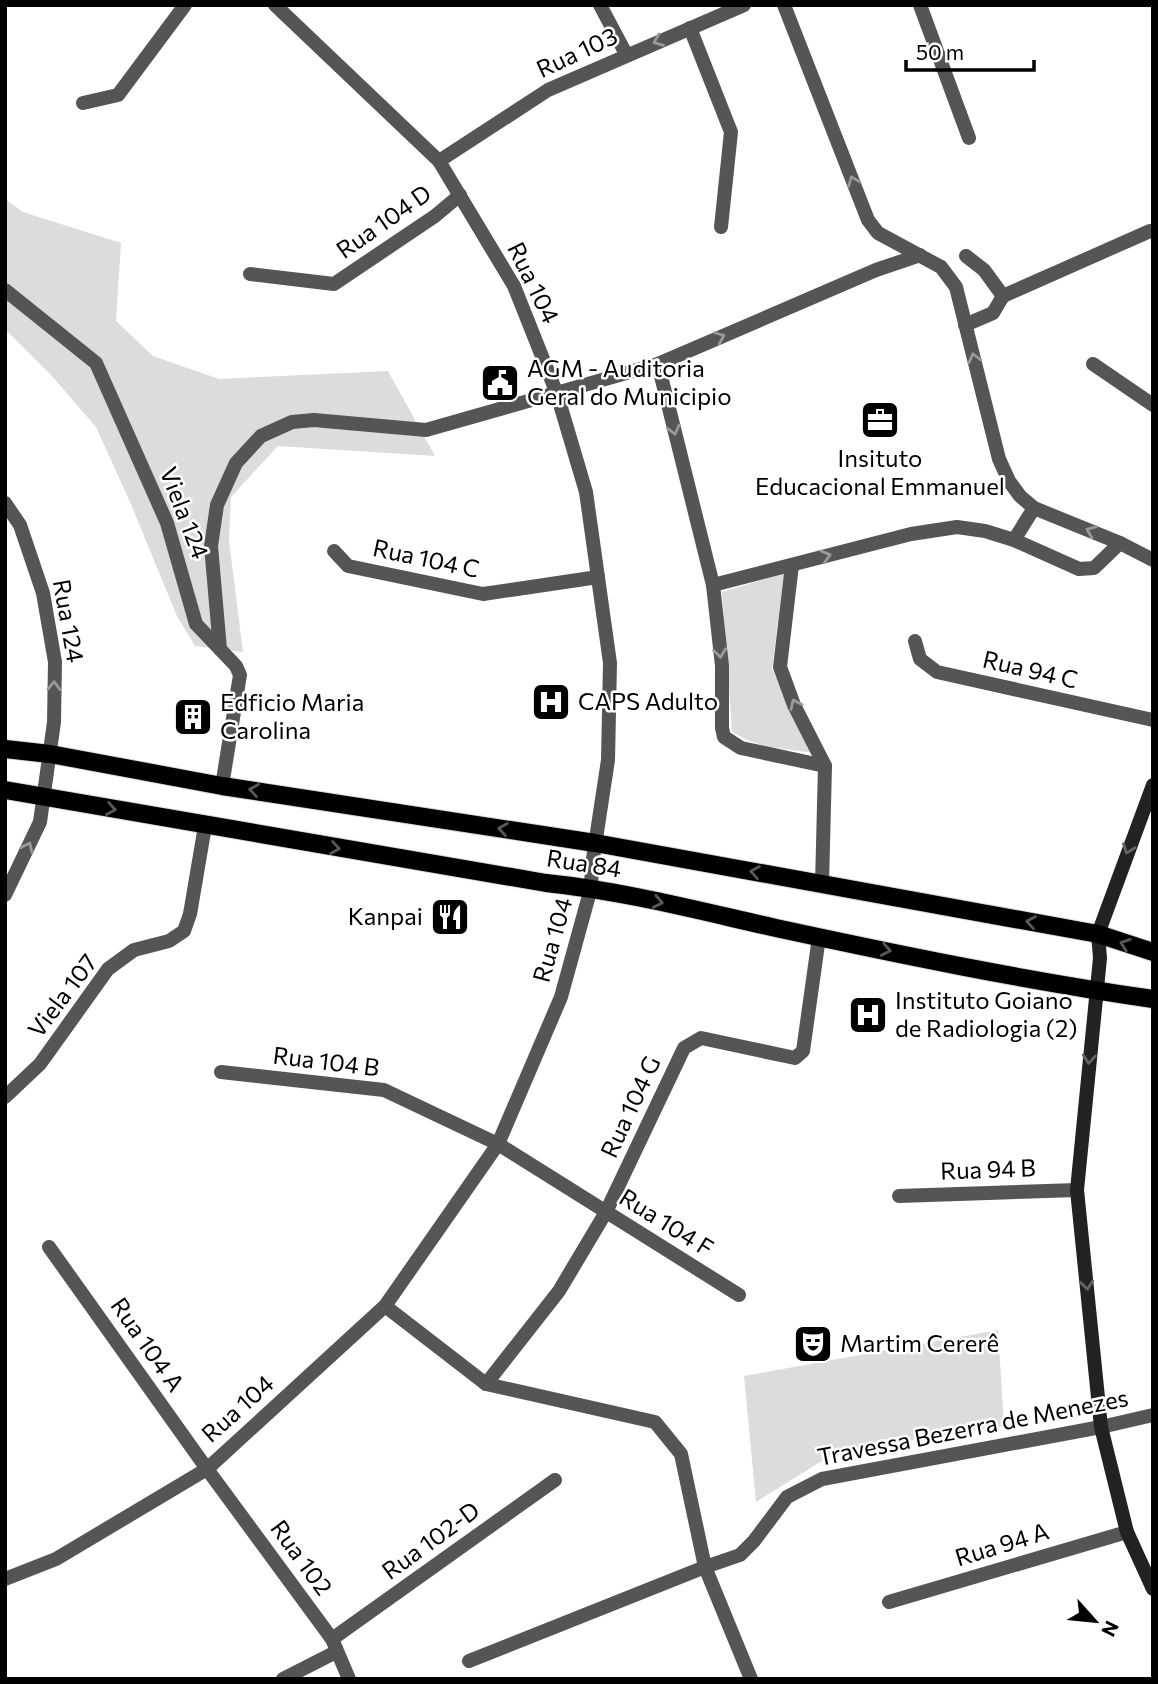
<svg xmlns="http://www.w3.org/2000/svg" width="1158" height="1684" font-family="Commissioner,sans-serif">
	<rect width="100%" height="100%" fill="#fff"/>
	<g fill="#dcdcdc">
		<polygon points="5,199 23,212 121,243 116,321 153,356 219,379 388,371 435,456 278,446 231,497 229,541 243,652 195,646 177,616 130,502 96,427 51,375 5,329"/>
		<path d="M784,573L772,669L813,753C786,749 754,748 732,731L722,592Z"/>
		<polygon points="998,1330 1004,1426 836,1452 756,1502 744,1376"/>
	</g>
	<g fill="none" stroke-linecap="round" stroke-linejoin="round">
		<g stroke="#dbdbdb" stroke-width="20">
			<g id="primary">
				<polyline points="5,749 50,754 222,786 595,843 1098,934 1153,952"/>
				<path d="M5,790L546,883C624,891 700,911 776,928C901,955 1027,981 1153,999"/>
			</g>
		</g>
		<g stroke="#555" stroke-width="14">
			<polyline points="600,5 626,54"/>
			<polyline points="920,5 969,138"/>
			<polyline points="690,28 731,132 721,227"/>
			<polyline points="83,103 118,95 185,5"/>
			<polyline points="439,161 548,90 744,5"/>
			<polyline points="250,274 334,284 435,216 460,195"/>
			<polyline points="5,290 96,363 167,523 196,624 236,666 240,675 222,786"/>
			<polyline points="1003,296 1150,231"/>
			<polyline points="965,325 993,313 1003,296 984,270 966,256"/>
			<polyline points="658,364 713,585 722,666 722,728 724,737 741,748 825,766"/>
			<polyline points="1093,364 1153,405"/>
			<polyline points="5,503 20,525 43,593 55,662 54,722 40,822 5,895"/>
			<polyline points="1014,540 1034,508"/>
			<polyline points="334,551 348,566 483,594 598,577"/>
			<polyline points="792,565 780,667 794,705 825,766 822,884"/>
			<polyline points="713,585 911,534 957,527 985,531 1014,540 1079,569 1094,568 1120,543"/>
			<polyline points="915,641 920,659 937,672 1153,720"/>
			<polyline points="220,649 211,546 217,505 236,463 261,436 292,422 314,420 426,430 658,364 876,270 920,255"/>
			<polyline points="221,1072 384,1090 498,1144 739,1295"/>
			<polyline points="5,1097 40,1064 108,969 134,950 169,941 184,931 190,914 205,826"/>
			<polyline points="899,1196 1077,1190"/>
			<polyline points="49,1247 207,1469 332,1639 349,1679"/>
			<polyline points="385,1306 486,1384 655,1422 681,1454 705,1567 751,1679"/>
			<polyline points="486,1384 559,1291 606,1212 684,1048 701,1038 795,1058 803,1051 819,937"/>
			<polyline points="889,1602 1127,1532"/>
			<polyline points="332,1639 555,1480"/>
			<polyline points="469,1661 705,1567 740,1555 754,1541 787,1497 822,1479 1101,1427 1153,1415"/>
			<polyline points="283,1679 336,1652"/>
		</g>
		<g stroke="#555" stroke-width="14">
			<polyline points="784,5 868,220 878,233 941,267 956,287 999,459 1009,481 1020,496 1034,508 1120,543 1153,560"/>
			<polyline points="5,1579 56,1559 207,1469 385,1306 498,1144 561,997 591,888 592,865 608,760 610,663 586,492 557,394 514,286 439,161 275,5"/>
		</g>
		<polyline stroke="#222" stroke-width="14" points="1153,785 1098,934 1100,958 1077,1190 1101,1427 1127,1532 1153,1589"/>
		<use href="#primary" stroke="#000" stroke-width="18"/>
	</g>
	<defs><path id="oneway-chevron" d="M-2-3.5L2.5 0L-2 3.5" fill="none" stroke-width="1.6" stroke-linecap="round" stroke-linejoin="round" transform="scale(1.75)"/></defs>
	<g stroke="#999">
		<use href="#oneway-chevron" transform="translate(658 41) rotate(158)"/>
		<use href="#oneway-chevron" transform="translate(853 181) rotate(-111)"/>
		<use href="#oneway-chevron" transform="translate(720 337) rotate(-23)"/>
		<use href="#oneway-chevron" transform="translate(974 358) rotate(-104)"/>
		<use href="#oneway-chevron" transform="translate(674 430) rotate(76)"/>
		<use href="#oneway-chevron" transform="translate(1091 531) rotate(-158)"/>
		<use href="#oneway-chevron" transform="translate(826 556) rotate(-15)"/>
		<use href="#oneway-chevron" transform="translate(720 653) rotate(83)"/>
		<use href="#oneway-chevron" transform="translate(54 686) rotate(-89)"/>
		<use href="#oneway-chevron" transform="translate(795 704) rotate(-115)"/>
		<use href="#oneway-chevron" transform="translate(28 847) rotate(-65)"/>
	</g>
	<g stroke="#595959">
		<use href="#oneway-chevron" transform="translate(254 790) rotate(-171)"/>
		<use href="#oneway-chevron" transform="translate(111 809) rotate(10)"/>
		<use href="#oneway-chevron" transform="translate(503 829) rotate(-171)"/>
		<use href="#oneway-chevron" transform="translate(335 848) rotate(9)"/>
		<use href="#oneway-chevron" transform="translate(755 872) rotate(-170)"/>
		<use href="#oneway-chevron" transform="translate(658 902) rotate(12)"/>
		<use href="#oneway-chevron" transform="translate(1031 922) rotate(-170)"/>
		<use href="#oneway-chevron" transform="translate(1125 944) rotate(-160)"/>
		<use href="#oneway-chevron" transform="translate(886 950) rotate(11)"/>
	</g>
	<g stroke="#646464">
		<use href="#oneway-chevron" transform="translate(1128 849) rotate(110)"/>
		<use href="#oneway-chevron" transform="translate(1089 1059) rotate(95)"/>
		<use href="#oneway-chevron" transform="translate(1087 1285) rotate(84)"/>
	</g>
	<defs>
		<g id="civic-square" transform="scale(2.0125)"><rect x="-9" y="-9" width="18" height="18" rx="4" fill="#000" stroke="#fff"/><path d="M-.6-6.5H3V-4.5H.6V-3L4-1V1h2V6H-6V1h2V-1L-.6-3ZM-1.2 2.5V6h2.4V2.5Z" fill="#fff"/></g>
		<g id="office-square" transform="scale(2.0125)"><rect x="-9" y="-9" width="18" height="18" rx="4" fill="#000" stroke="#fff"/><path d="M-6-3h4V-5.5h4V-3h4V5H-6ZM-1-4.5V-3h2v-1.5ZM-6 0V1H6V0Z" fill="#fff"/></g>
		<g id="hospital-square" transform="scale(2.0125)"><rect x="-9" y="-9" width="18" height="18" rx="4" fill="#000" stroke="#fff"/><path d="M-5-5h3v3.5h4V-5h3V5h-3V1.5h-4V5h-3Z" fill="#fff"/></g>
		<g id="building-square" transform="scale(2.0125)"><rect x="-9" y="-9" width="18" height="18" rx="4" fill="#000" stroke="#fff"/><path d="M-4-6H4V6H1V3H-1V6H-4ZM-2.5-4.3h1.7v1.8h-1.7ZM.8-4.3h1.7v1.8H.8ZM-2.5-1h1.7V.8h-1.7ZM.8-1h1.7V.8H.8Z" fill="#fff"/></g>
		<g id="restaurant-square" transform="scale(2.0125)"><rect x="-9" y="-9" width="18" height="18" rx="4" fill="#000" stroke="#fff"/><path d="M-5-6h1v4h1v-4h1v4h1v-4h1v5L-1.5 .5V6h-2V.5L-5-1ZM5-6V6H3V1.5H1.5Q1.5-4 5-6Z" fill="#fff"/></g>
		<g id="theatre-square" transform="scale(2.0125)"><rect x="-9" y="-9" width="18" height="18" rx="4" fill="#000" stroke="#fff"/><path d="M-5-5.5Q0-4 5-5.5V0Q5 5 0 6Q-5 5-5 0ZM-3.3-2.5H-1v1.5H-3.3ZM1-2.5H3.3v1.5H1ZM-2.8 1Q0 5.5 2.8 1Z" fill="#fff"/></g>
	</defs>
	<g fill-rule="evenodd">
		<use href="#civic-square" x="500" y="383"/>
		<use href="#office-square" x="880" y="420"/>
		<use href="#hospital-square" x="551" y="702"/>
		<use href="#building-square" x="193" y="717"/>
		<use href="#restaurant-square" x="450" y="917"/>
		<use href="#hospital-square" x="868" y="1015"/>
		<use href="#theatre-square" x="813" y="1344"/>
	</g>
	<g text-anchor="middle" stroke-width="5" stroke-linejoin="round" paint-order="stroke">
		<g font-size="24" fill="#000" stroke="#fff">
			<text transform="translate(577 53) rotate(-25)" y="8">Rua 103</text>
			<text transform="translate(384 222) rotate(-35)" y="8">Rua 104 D</text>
			<text transform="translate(533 283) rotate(64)" y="8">Rua 104</text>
			<text transform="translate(184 513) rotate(69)" y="8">Viela 124</text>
			<text transform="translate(426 559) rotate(12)" y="8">Rua 104 C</text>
			<text transform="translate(68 621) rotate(80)" y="8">Rua 124</text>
			<text transform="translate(1030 670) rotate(13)" y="8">Rua 94 C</text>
			<text transform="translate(584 864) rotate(9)" y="8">Rua 84</text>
			<text transform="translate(553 940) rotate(-74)" y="8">Rua 104</text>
			<text transform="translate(63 996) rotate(-53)" y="8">Viela 107</text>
			<text transform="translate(326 1062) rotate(7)" y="8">Rua 104 B</text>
			<text transform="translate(631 1107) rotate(-65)" y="8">Rua 104 G</text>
			<text transform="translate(988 1170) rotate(-2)" y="8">Rua 94 B</text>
			<text transform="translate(666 1223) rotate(32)" y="8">Rua 104 F</text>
			<text transform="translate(147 1345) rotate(55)" y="8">Rua 104 A</text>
			<text transform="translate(238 1409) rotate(-42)" y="8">Rua 104</text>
			<text transform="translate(973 1428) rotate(-11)" y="8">Travessa Bezerra de Menezes</text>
			<text transform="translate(431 1541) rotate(-36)" y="8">Rua 102-D</text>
			<text transform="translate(1002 1545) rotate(-17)" y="8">Rua 94 A</text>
			<text transform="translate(301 1558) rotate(54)" y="8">Rua 102</text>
		</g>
		<g font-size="24" fill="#000" stroke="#fff" text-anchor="start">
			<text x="527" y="377">AGM - Auditoria<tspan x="527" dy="28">Geral do Municipio</tspan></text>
			<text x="880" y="467" text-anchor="middle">Insituto<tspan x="880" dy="28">Educacional Emmanuel</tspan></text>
			<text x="578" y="710">CAPS Adulto</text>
			<text x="220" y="711">Edficio Maria<tspan x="220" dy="28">Carolina</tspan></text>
			<text x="423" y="925" text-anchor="end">Kanpai</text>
			<text x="895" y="1009">Instituto Goiano<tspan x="895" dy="28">de Radiologia (2)</tspan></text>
			<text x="840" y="1352">Martim Cererê</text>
		</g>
	</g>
	<rect width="1158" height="1684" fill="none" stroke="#000000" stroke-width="14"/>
	<g transform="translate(1095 1621) rotate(117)" stroke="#ffffff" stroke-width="5" paint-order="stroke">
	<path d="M0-5L12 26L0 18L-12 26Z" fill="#000000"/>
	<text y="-10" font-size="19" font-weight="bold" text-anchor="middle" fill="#000000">N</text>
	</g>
	<path d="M906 60v10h128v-10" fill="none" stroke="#000000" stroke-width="3.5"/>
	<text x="916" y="60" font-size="21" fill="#000000" stroke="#ffffff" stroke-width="5" paint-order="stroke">50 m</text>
</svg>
